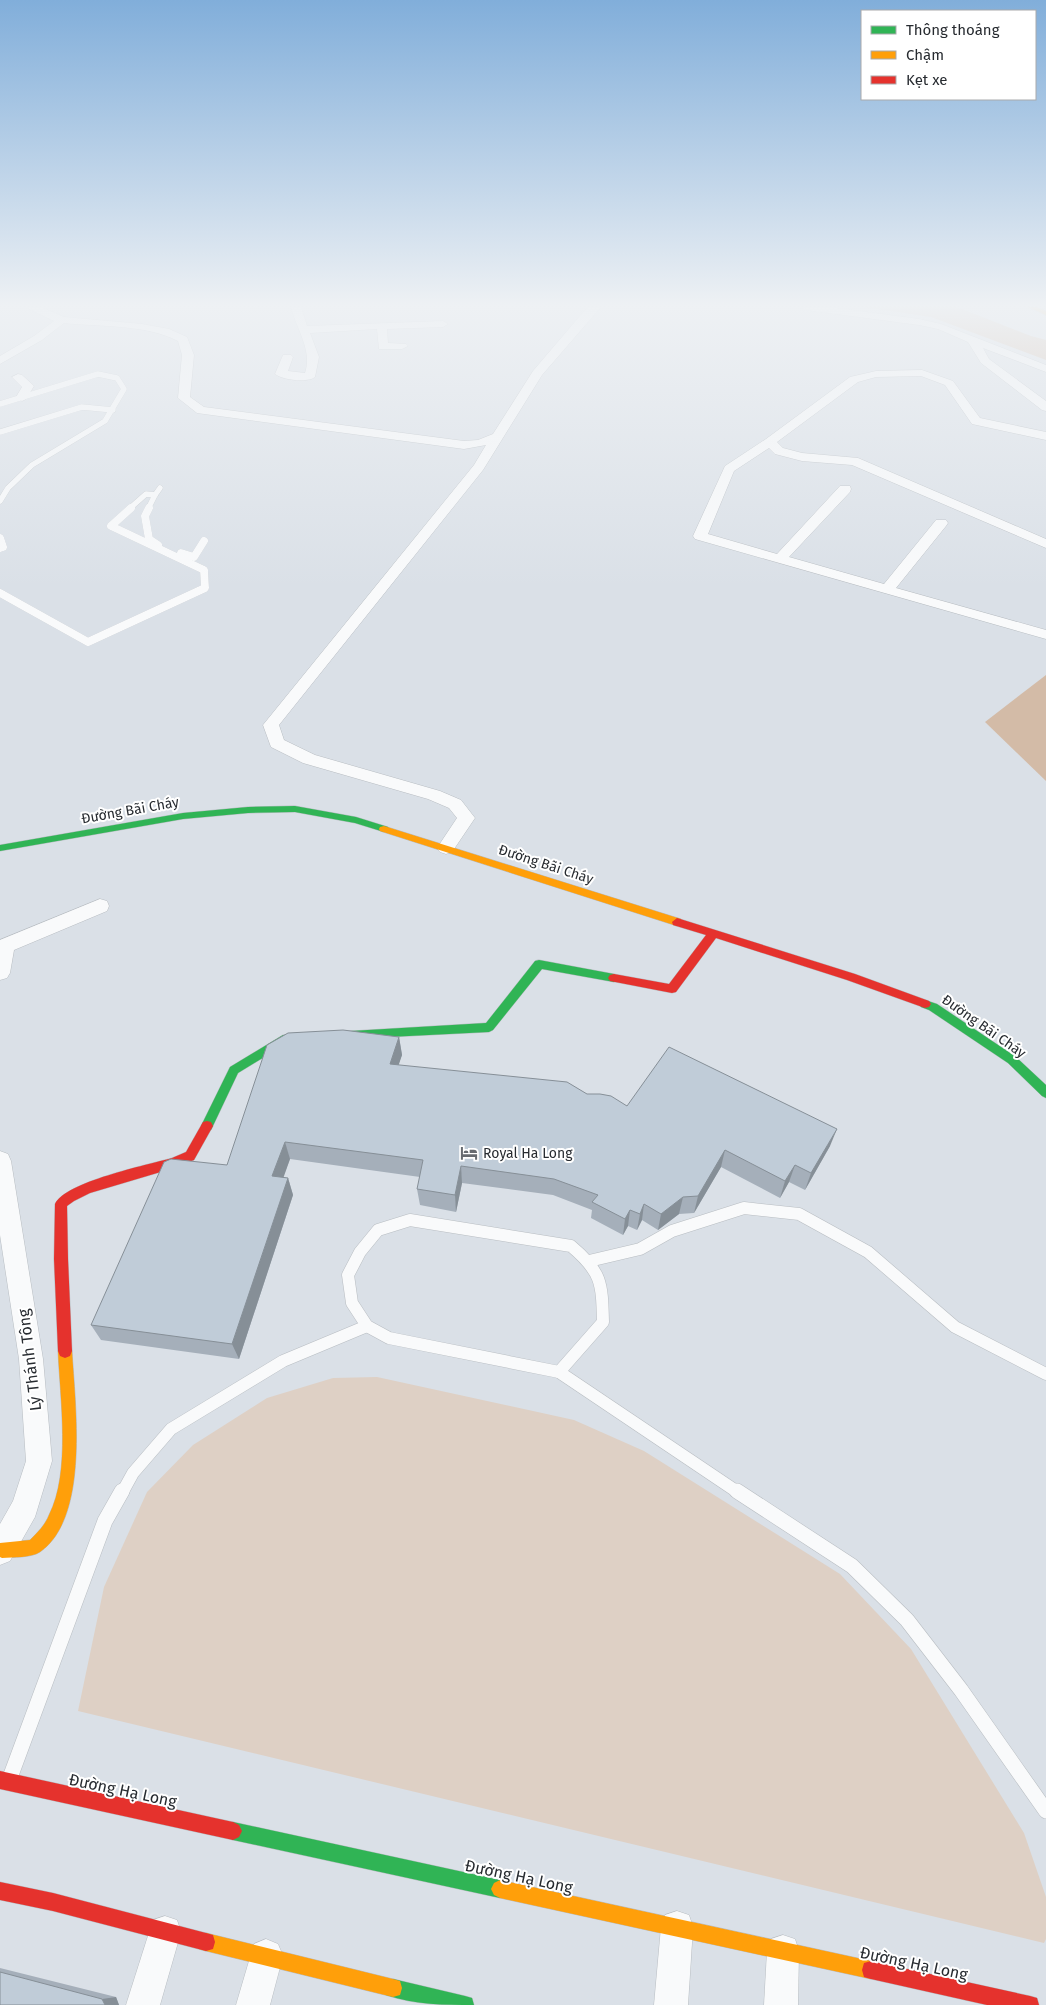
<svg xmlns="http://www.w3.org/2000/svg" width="1046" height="2005" font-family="'Fira Sans',sans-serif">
	<rect width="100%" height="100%" fill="#dae0e7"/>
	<polygon fill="#ded0c5" points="377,1377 574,1420 644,1451 840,1574 911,1649 1024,1833 1046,1897 1046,1939 1044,1943 78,1711 104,1587 147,1492 193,1445 267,1398 333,1378"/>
	<g fill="#d3bba7">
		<polygon points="864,307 955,307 962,309 1031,336 1046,340 1046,360 931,317"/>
		<polygon points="1046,675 1046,781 985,722"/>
	</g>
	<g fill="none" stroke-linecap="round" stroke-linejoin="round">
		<g stroke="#b8bdc2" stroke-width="6">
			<g id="lane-far3">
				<polyline points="0,404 98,374 117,378 124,389 105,421 32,465 8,488 0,501"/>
				<polyline points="0,432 82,407 113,410"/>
				<polyline points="129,509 146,494 155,495 160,488"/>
				<polyline points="148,509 155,495"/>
			</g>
		</g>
		<g stroke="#b8bdc2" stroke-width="8">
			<g id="lane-far2">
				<polyline points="149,508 145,516 149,539 158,545"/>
				<polyline points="0,538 3,547 0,548"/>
				<polyline points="181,553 194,557 204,541"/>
				<polyline points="0,593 88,642 205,588 204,570 111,526 131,508"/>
			</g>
		</g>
		<g stroke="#b8bdc2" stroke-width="13">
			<g id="lane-far1">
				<path d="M410,1220L571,1246C602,1272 602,1283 603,1322L559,1372L389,1338L367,1326L352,1303L348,1275L360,1252L378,1230Z"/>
				<polyline points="589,1261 640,1249 672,1231 744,1208 799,1214 868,1252 955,1327 1046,1374"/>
				<polyline points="559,1372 739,1493"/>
				<polyline points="122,1493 133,1473 171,1429 283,1361 367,1326"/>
			</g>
		</g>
		<g stroke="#b8bdc2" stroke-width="16">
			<g id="lane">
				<polyline points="737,1491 852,1566 907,1620 961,1690 1046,1811"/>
				<polyline points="11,1775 105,1521 122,1491"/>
			</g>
		</g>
		<g stroke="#b8bdc2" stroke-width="1">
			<g id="street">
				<path d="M28,307H41L64,317L142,324L169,329L187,337L194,355L190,397L204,407L464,441L478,440L493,434L533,371L585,310L589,307H601L542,375L483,470L279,725L284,740L315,755L440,791L461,800L475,818L452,852L446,854L440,852L437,848L457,818L449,808L428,799L303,763L271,747L263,725L474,465L486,445L464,449L197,413L178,398L182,355L178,341C145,324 101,327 64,323L42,340L0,364V356L34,336L54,321L29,309Z"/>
				<path d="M291,307H301L307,326L443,321L448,324L443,327L387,329L388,343L406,344L408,346L402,349H379L377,329L310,333L319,357L315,377C308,383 282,380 275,374L283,355H291L293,357L288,371L305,373C313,351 296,328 291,307Z"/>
				<polygon points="801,307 828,307 919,319 941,324 1046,365 1046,372 983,348 989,359 1046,401 1046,411 1042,410 981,363 968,342 938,329 919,325 806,310"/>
				<polygon points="922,370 953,381 980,418 1046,432 1046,440 972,424 945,385 921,376 876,377 858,382 777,442 783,448 802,453 858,458 1046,539 1046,548 852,465 802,461 775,454 769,448 734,471 708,534 777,554 840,486 850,486 851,489 850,492 789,557 884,584 936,520 946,520 948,523 946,526 896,588 1046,630 1046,639 695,539 693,536 725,466 766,439 850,377 876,371"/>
				<polygon points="18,374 22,375 34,386 26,399 22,401 16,397 22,387 12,377"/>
				<polygon points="100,899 107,901 109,906 107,911 14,950 10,973 7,978 0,980 0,940"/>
				<polygon points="0,1151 8,1154 11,1161 43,1359 52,1461 35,1517 10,1561 0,1565 0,1524 13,1501 26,1461 19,1359 0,1235"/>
				<polygon points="677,1911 689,1915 693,1927 688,2005 654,2005 661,1927 665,1915"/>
				<polygon points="165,1916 177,1920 181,1932 160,2005 126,2005 153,1920"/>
				<polygon points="783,1935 795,1939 799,1951 798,2005 764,2005 767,1951 771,1939"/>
				<polygon points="266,1939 278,1944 283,1956 270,2005 236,2005 254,1944"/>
			</g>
		</g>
		<g stroke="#b8bdc2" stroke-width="1">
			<g id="fast">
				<polygon points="295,806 356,817 388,827 389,829 384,832 355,823 295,812 248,813 183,819 0,851 0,845 183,813 248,807"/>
				<polygon points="539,960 614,974 620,978 614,982 542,969 493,1030 489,1032 289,1042 238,1073 211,1130 207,1131 203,1130 201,1126 230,1067 283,1035 486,1023 535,961"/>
				<polygon points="925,1000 937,1004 1016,1057 1046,1085 1046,1098 1042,1096 1008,1063 929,1010 921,1007 919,1004 921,1001"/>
				<polygon points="233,1822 500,1880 506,1883 509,1889 506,1895 500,1898 233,1840 227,1837 224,1831 227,1825"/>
				<path d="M393,1979L465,1996L472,1998L474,2005C444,2005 415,2005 386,1995L384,1988L386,1981Z"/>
			</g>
		</g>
		<g stroke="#b8bdc2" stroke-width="1">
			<g id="slow">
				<polygon points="1028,307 1036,307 1046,311 1046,315"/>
				<polygon points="384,826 681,919 682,922 677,926 380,831 379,829 380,827"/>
				<path d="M65,1344L70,1346L72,1351C75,1404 90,1517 40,1552C31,1558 13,1557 2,1558L0,1557V1543L30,1540C38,1532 45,1525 49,1515C71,1472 60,1398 58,1351L60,1346Z"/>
				<polygon points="500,1880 871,1961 878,1963 880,1970 878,1977 871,1979 500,1898 494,1895 491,1889 494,1883"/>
				<polygon points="206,1933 393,1979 400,1981 402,1988 400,1995 393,1997 206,1951 199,1949 197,1942 199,1935"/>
			</g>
		</g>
		<g stroke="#b8bdc2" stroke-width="1">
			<g id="jam">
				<polygon points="677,918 855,974 929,1001 931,1004 929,1007 925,1008 847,980 716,938 676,992 672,993 610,981 608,978 610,975 614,974 669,984 706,935 673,925 672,922"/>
				<path d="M207,1121L211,1122L213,1126L194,1160L174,1168L90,1193L74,1201L67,1206L68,1259L72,1351L70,1356L65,1358L60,1356L58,1351L54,1259L55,1204C65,1182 147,1165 172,1158L186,1152L203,1122Z"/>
				<polygon points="0,1771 233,1822 239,1825 242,1831 239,1837 233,1840 0,1789"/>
				<polygon points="0,1882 53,1893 206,1933 213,1935 215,1942 213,1949 206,1951 53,1911 0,1900"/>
				<polygon points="871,1961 1030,1996 1037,1998 1039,2005 987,2005 871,1979 864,1977 862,1970 864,1963"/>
			</g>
		</g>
		<use href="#lane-far3" stroke="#f9fafb" stroke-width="5.5"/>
		<use href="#lane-far2" stroke="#f9fafb" stroke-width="8"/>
		<use href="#lane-far1" stroke="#f9fafb" stroke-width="12"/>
		<use href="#lane" stroke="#f9fafb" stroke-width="15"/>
		<use href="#street" fill="#f9fafb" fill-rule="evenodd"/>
		<use href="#fast" fill="#30b455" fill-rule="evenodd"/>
		<use href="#slow" fill="#ff9f0a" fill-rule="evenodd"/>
		<use href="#jam" fill="#e5322d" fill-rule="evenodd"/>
	</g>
	<g fill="#a5afba">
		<polygon points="399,1037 402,1055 398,1065 587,1094 627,1106 830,1146 805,1190 789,1182 780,1198 721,1167 694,1213 679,1214 658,1230 642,1220 637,1230 628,1226 623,1235 591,1218 592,1210 553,1195 462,1183 456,1212 420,1205 417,1189 420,1177 290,1159 283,1177 288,1178 293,1195 239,1359 101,1340 91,1325 227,1165"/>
		<polygon points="0,1968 116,1997 119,2005 0,2005"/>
	</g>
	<g fill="#868f97">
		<polygon points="399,1037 402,1055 393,1082 390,1064"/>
		<polygon points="837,1129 830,1146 805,1190 811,1173"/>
		<polygon points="285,1142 290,1159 278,1193 272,1176"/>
		<polygon points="725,1150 721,1167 694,1213 698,1196"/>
		<polygon points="795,1165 789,1182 780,1198 785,1181"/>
		<polygon points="461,1166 462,1183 456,1212 455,1195"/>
		<polygon points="288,1178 293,1195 239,1359 232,1344"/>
		<polygon points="683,1197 679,1214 658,1230 661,1214"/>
		<polygon points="644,1204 642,1220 637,1230 640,1214"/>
		<polygon points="630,1210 628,1226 623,1235 625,1219"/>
		<polygon points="116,1997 119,2005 105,2005 102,1999"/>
	</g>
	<g fill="#c0ccd8" stroke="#868f97">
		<polygon points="343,1030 399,1037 390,1064 567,1082 587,1094 600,1094 611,1096 627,1106 669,1047 837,1129 811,1173 795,1165 785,1181 725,1150 698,1196 683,1197 661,1214 644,1204 640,1214 630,1210 625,1219 592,1202 598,1195 554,1179 461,1166 455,1195 417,1189 423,1160 285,1142 272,1176 288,1178 232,1344 91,1325 164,1162 171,1159 227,1165 267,1045 288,1033"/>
		<polygon points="0,1972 102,1999 105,2005 0,2005"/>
	</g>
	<linearGradient id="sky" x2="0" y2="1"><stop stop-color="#81aeda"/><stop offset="0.52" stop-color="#eef1f4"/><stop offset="1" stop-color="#eef1f4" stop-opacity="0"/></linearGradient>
	<rect width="1046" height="587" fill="url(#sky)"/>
	<defs>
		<g id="hotel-bare" transform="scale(1.35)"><path d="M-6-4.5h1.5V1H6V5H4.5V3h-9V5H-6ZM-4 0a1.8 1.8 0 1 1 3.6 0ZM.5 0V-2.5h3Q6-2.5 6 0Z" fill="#666a70" stroke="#fff" stroke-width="2.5" paint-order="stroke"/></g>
	</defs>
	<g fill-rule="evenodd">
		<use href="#hotel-bare" x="469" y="1153"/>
	</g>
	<g text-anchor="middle" stroke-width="4" stroke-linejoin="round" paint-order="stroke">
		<g font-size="14" fill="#272b30" stroke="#fff">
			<text transform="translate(130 810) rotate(-10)" y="5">Đường Bãi Cháy</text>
			<text transform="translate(546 864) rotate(18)" y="5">Đường Bãi Cháy</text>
			<text transform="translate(984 1026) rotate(35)" y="5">Đường Bãi Cháy</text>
		</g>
		<g font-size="14" fill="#272b30" stroke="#fff" text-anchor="start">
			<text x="483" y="1158">Royal Ha Long</text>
		</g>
		<g font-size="16" fill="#272b30" stroke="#fff">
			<text transform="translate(29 1360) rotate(-97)" y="6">Lý Thánh Tông</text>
			<text transform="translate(123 1790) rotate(12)" y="6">Đường Hạ Long</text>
			<text transform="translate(519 1876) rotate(12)" y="6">Đường Hạ Long</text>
			<text transform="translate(914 1963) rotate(12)" y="6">Đường Hạ Long</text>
		</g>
	</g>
	<rect x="861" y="10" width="175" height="90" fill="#ffffff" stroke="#a9aaac"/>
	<rect x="871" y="26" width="25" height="8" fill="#30b455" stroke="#a9aaac"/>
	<text x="906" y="35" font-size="15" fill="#272b30">Thông thoáng</text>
	<rect x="871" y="51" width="25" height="8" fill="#ff9f0a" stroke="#a9aaac"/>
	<text x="906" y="60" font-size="15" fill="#272b30">Chậm</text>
	<rect x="871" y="76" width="25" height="8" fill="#e5322d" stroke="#a9aaac"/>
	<text x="906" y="85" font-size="15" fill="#272b30">Kẹt xe</text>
</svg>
